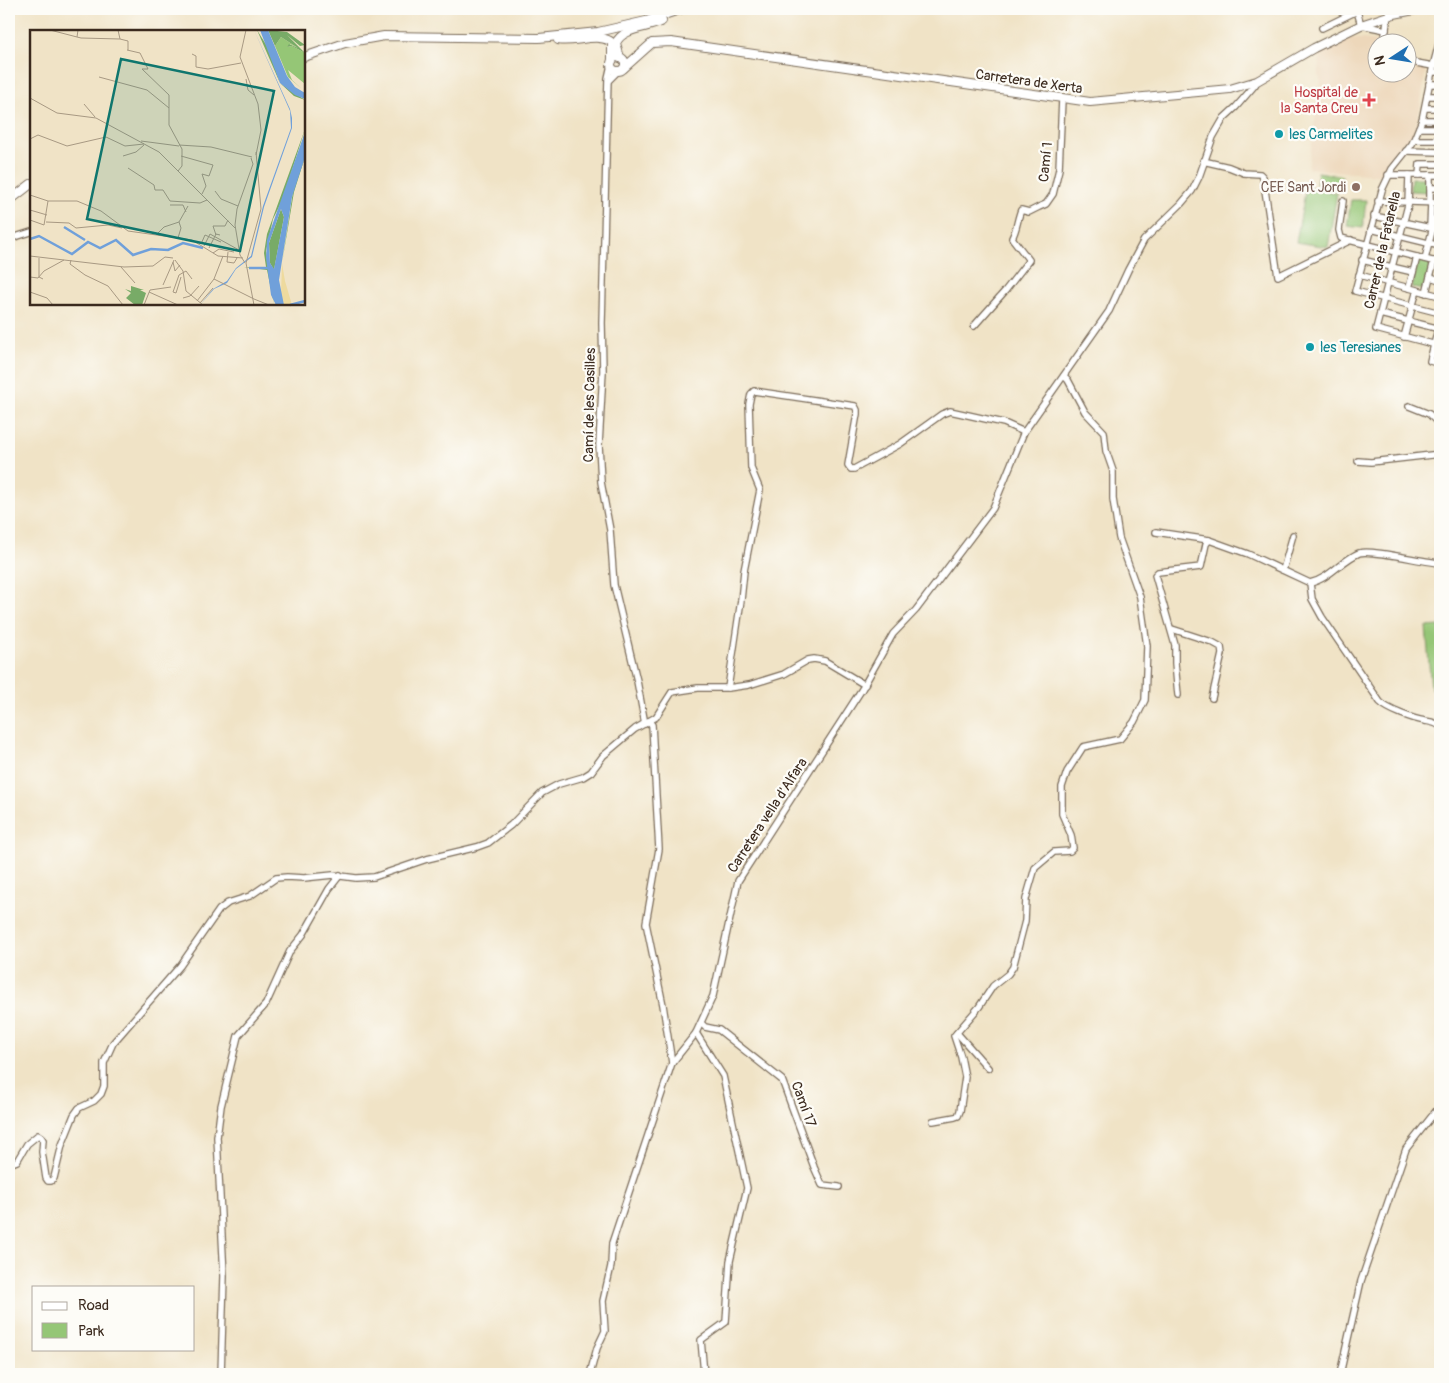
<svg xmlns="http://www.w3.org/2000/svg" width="1449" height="1383" font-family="Pangolin,sans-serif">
	<rect width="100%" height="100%" fill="#fdfcf7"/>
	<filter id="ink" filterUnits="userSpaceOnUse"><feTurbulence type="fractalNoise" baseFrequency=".02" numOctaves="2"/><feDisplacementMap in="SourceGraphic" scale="10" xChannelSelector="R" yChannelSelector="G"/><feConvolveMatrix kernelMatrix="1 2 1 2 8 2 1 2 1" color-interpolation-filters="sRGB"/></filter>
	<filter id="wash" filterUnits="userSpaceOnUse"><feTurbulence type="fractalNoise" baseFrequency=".0096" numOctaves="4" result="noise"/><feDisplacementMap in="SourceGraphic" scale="20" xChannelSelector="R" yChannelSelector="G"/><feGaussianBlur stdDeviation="1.12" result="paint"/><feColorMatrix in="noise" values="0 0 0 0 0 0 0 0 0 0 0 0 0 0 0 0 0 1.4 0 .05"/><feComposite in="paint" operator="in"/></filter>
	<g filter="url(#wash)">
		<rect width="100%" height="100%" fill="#f0e3c6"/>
		<polygon fill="#edd7ba" points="1343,37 1379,41 1379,42 1376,42 1376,72 1406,72 1407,65 1426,68 1420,110 1413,136 1383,176 1308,168 1321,81 1319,76 1319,49"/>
		<g fill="#95c676" stroke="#68784a">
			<polygon points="1318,172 1342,176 1340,188 1316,184"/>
			<polygon points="1411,178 1429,178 1428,192 1410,191"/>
			<polygon points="1306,187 1337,193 1328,247 1296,242"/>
			<polygon points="1351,200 1366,200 1363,228 1347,226"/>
			<polygon points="1418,259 1431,263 1424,290 1412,288"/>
			<polygon points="1440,626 1440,688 1431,689 1426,627"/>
		</g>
	</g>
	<g filter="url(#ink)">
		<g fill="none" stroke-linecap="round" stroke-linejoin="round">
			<g stroke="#7a6b59" stroke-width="8">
				<g id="minor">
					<polyline points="1322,28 1357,11 1361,25 1386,30"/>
					<polyline points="1440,40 1433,66 1422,120 1412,144 1392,169 1382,190 1355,291 1440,313"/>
					<polyline points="1384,42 1388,15"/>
					<polyline points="1406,61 1433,66 1440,66"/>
					<polyline points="611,65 608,78 602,323 603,371 599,445 601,482 610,530 614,585 637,681 645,724"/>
					<polyline points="1432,72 1440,72"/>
					<polyline points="609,80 618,71"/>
					<polyline points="1429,84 1440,84"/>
					<polyline points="1427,96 1440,96"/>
					<polyline points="1425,108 1440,108"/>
					<polyline points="1422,120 1440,120"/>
					<polyline points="1419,128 1440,128"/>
					<polyline points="1414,140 1440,140"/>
					<polyline points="1406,151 1440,152"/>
					<polyline points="1203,161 1229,167 1244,173 1260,174 1263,177 1278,276 1351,240"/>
					<polyline points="1388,175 1440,175"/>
					<polyline points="1409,175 1408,205 1376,329 1440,346"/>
					<polyline points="1419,175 1420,164 1440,164"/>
					<polyline points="1430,188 1440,188"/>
					<polyline points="1343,201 1339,230 1341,238 1440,263"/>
					<polyline points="1378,201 1440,203"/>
					<polyline points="1430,203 1430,175"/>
					<polyline points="1374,216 1440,230"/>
					<polyline points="1430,227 1431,203"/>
					<polyline points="1371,229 1440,246"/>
					<polyline points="9,239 31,232"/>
					<polyline points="1425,259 1435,219 1440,213"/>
					<polyline points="1362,260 1413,272"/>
					<polyline points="1359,275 1440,296"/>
					<polyline points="1430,277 1440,280"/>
					<polyline points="1409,288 1417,257"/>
					<polyline points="1426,293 1434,261"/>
					<polyline points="1380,314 1440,329"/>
					<path d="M974,326L1005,291L1029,260L1012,238C1017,229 1017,220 1021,210L1029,212L1039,207L1046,204L1053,194L1059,169L1062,99"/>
					<polyline points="1404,337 1417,290"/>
					<polyline points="1437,363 1430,361 1440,321"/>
					<polyline points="1409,406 1429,414 1440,425"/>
					<polyline points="1440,434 1440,453"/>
					<polyline points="1358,461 1371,462 1440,454"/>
					<path d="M1156,532L1209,540L1248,554L1310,583C1329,579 1342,560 1359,553C1371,549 1424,562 1440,563"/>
					<polyline points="1283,570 1293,535"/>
					<path d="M1310,583L1312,599L1322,617L1380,702C1388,710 1413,719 1425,721C1431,722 1435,722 1440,726"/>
					<polyline points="1172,629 1212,642 1221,647 1222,654 1212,698"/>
					<polyline points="728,688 741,600 744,571 760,490 751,468 749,404 751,394 754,391 855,406 857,410 857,414 848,465 851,469 854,469 900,444 942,414 950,411 1004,423 1024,432"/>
					<polyline points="1178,695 1175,663 1175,645 1155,575 1158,572 1201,567 1206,544 1209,540"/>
					<polyline points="649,721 652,725 659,849 646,923 663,1005 672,1063"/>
					<polyline points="702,1024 705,1027 719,1030 782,1080 814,1167 822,1185 839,1187"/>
					<polyline points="696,1033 723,1076 747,1188 730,1261 726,1322 701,1340 704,1374"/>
					<polyline points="957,1033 988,1068"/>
					<polyline points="933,1121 955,1117 958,1116 960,1111 965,1077 961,1057 954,1036 979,1007 993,986 1008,974 1013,967 1025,921 1026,899 1035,868 1054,852 1070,851 1073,848 1071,835 1062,814 1062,787 1067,772 1083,747 1120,739 1134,722 1145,700 1147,646 1140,597 1119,538 1113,499 1113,471 1106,451 1104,432 1085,412 1068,380 1064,376"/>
					<polyline points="9,1164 17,1161 27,1144 38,1135 41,1137 43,1140 42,1152 46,1178 48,1181 51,1181 54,1178 62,1145 74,1115 79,1108 94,1101 101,1094 104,1086 104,1063 113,1043 180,966 219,910 228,903 250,896 276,878 287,877 304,878 333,875 356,878 374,877 427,859 477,847 488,843 511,825 542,793 559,784 583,777 591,772 603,756 635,729 656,717 672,692 698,688 728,688 749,685 784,674 808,660 814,659 825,661 865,685"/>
					<polyline points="221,1374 224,1276 217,1137 221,1106 238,1036 266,1004 290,951 303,935 329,889 340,875"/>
					<polyline points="590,1374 597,1348 605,1331 603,1301 611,1266 612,1243 672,1063 696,1033 713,996 738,881 862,689 893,634 916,610 993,508 1024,432 1109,311 1128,270 1144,240 1181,204 1192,191 1199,177 1213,137 1224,118 1236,107 1255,85 1257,81"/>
					<polyline points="1340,1374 1361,1281 1406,1149 1440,1106"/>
				</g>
			</g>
			<g stroke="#7a6b59" stroke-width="10">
				<g id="major">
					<path d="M558,40C575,43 595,33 610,41"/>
					<polyline points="304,57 345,43 384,36 539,38 598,32 646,21 682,9"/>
					<circle cx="618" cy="64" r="7"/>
					<path d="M620,58L616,43C623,27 648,29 662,21"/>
					<polyline points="612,61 612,45"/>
					<polyline points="624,68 652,43 671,42 1090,102 1230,89 1257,81 1314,48 1361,25 1394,14 1419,9"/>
					<polyline points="9,201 31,184"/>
				</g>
			</g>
			<use href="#minor" stroke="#fff" stroke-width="5.5"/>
			<use href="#major" stroke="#fff" stroke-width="8"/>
		</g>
	</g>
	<path fill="#e0444e" stroke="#fdfcf7" stroke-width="2" d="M1366.5 92.5h5v5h5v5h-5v5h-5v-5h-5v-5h5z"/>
	<g fill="#0f9aa8" stroke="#fdfcf7" stroke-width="2">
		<circle cx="1279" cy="134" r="5"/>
		<circle cx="1310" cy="347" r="5"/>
	</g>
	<circle fill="#8d6e63" stroke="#fdfcf7" stroke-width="2" cx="1356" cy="187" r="5"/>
	<g text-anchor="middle" stroke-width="4.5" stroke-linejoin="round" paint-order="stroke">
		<g font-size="14" fill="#3b2a1e" stroke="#fdfcf7">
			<text transform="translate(1029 81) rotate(8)" y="5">Carretera de Xerta</text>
			<text transform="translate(1045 162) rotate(-84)" y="5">Camí 1</text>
			<text transform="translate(1382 250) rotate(-77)" y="5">Carrer de la Fatarella</text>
			<text transform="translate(589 405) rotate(-89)" y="5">Camí de les Casilles</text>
			<text transform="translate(767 815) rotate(-57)" y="5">Carretera vella d'Alfara</text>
			<text transform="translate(804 1104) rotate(70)" y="5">Camí 17</text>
		</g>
		<g font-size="14" fill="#be3a42" stroke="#fdfcf7" text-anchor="end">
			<text x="1358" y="97">Hospital de<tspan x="1358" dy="16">la Santa Creu</tspan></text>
		</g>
		<g font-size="14" fill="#0d838f" stroke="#fdfcf7" text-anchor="start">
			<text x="1289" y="139">les Carmelites</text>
			<text x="1320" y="352">les Teresianes</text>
		</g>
		<g font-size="14" fill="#785e54" stroke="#fdfcf7" text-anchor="end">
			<text x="1346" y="192">CEE Sant Jordi</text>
		</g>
	</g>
	<g transform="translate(30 30)">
		<rect width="275" height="275" fill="#f0e3c6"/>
		<path d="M251,7L268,18L260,14L257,17L262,16L275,23V54L258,40L262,50L272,59L258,47L245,16Z" fill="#95c676"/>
		<path d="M227,0L240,21L250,53L275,70L264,66L250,53ZM238,0L257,2L275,15L270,16L257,5L275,23L262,16L257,17L259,14L268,18L251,7L245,16ZM275,99L253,169L243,189L236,221L244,274L237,240L214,237H236L234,223L237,204ZM275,127L264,162L252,233L264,155ZM251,179L254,187L244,240L240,233L239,213ZM101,256L114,260H110L116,263L112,275H105L96,268L101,263L95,259L101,261Z" fill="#78ab67"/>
		<path d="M252,233L255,251L262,275H254L251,264Z" fill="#eeda9e"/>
		<path d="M224,0L260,79L262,88V98L234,177L222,227L206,239L197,253L184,259L170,275L183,259L197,251L206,238L221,226L233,176L261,98L260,81ZM230,0H238L257,46L265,57L275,63V69L265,65L250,53ZM275,102V127L262,167L249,250L254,275H246L241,265L236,228L237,210ZM251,179L254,187L244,239L240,233L239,213Z" fill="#70a0da" fill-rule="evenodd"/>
		<path fill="none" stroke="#70a0da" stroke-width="2.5" d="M34,197L55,210M0,209L9,206L42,224L58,212L70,218L86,210L103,225L121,219L138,220L153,213L173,218M219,238H239M260,275L275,271"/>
		<path fill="none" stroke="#a89983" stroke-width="1" d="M20,0L47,7M48,0L47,7L51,8L90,9L88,0M216,0L210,27L228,74L231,100L226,125M90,9L98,11V20M97,20L110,23L118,39H112L139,65V95L152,119V136L148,141M162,24L166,26V37L178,39L211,33M69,47L117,60L139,78M216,49L218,60L224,65M0,68L27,83L66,88L129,122L205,198M54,74L65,87M0,109L8,105L37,116L76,107L95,116L114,114M111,111L149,116M149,115L181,117L222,127M93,126L106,122L114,115M151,126L183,135L179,146L172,144L176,156L172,164M98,138L124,155L125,160H133L140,171L170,173L177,170M185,161L191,169L208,176M0,165L18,171H47L71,181L98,201L162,210L188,226L213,228M140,175H153L156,182M0,180L17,185M0,190L14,195L18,171M16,192L39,193L46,198L78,195L92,198M126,205L134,197L149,192M186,205L183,196H195L198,190M148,208L151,198L149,192L158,176M171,214L175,205L191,212M174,216L180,204L209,220M179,218L186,204L190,205M198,222L197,232L204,233L207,228M183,223L189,219L204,222M0,226L94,237L123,236L135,227L143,228M9,228V247L13,249M41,230L40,234L55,245L78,256L93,275M145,230L153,241L156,261L173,275M143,232L145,241L150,235M215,233L210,225L205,195L207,179L223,134L221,128M91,237L105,253M0,247L8,248L14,241L34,230M151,247L146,263L143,262L149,245L156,241L162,249M184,249L224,269M133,255L144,230M0,262L17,268L23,275M119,262L148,275M153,268L160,266L169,256M224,269L239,275M167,271L184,249L193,226M170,273L183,258M114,275L120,260L141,257M224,275L216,233L231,179L226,122"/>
		<path fill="#0f766e" fill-opacity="0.15" stroke="#0f766e" stroke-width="2.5" d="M91,29L244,61L210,221L57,189Z"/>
		<rect width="275" height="275" fill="none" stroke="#3b2a1e" stroke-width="2.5"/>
	</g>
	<rect width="1449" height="1383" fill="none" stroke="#fdfcf7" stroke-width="30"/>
	<rect x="32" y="1286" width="162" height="65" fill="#fdfcf7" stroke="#afa8a0"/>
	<rect x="42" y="1302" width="25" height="8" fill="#ffffff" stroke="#afa8a0"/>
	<text x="78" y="1310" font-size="15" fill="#3b2a1e">Road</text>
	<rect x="42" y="1323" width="25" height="15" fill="#95c676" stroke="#afa8a0"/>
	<text x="78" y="1336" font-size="15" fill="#3b2a1e">Park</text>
	<g transform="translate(1392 58) rotate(258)"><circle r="24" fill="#fdfcf7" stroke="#afa8a0"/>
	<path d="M0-4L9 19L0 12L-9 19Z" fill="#1f6fb2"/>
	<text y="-8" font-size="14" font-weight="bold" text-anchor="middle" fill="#3b2a1e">N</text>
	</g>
</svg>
